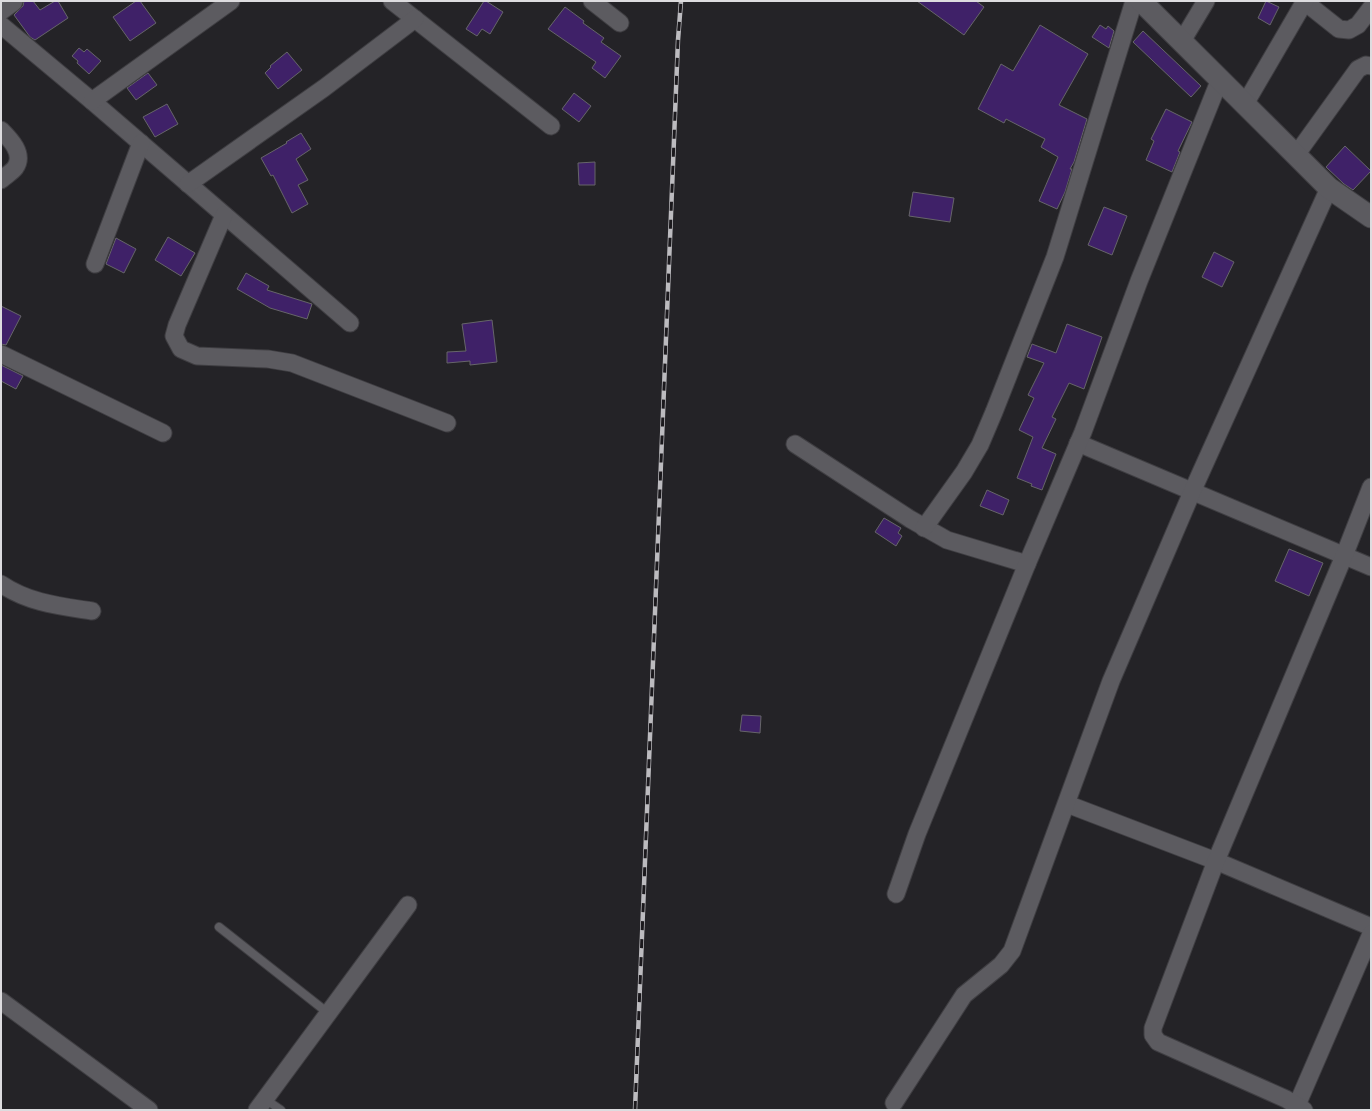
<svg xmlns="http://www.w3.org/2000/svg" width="1372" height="1111" font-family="'DejaVu Sans',sans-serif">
	<rect width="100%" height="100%" fill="#242327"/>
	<g fill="#3f2168" stroke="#666569">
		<polygon points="24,1 33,1 40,10 55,1 58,1 68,18 35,40 30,37 14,15 23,6"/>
		<polygon points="136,1 140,1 156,23 130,41 113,17"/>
		<polygon points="484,1 486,1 503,12 490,34 482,29 477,36 466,29"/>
		<polygon points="917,1 976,1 984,7 964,35"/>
		<polygon points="1266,1 1279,7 1270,25 1258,18"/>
		<polygon points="565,7 584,21 583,23 604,38 601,42 621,56 605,78 592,68 596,62 548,29"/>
		<polygon points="1040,25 1088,54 1059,105 1087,119 1074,162 1070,169 1072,169 1065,192 1057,209 1039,201 1058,157 1041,147 1045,139 1006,119 1004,123 978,109 1001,64 1013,71"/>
		<polygon points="1100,25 1106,29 1108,26 1114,31 1109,48 1092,37"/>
		<polygon points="1143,31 1201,86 1191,97 1133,42"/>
		<polygon points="79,48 84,52 87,49 101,61 89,74 77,63 78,61 72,56"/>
		<polygon points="287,52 302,70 278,89 265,73 271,67 270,66"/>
		<polygon points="148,73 157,85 136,100 127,88"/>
		<polygon points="574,93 591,106 579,122 562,109"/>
		<polygon points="167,104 178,124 155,137 143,117"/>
		<polygon points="1166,109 1192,122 1178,151 1180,152 1172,172 1146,160 1154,141 1151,139"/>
		<polygon points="301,133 311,149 296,159 308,180 298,185 308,204 292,213 273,175 271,176 261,158 287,143 286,142"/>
		<polygon points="1345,146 1371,171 1353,190 1344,184 1326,167"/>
		<polygon points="595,162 595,185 579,185 578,163"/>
		<polygon points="913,192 954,198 950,222 909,216"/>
		<polygon points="1104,207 1127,216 1112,255 1088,245"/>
		<polygon points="168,237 195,253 181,276 155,260"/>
		<polygon points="116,238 136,249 124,273 106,264"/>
		<polygon points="1214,252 1234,262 1222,287 1202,277"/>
		<polygon points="246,273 269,286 267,290 312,304 307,319 270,308 237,289"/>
		<polygon points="1,306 21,316 6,345 1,344"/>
		<polygon points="492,320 497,362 470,365 470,361 447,363 447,352 466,351 462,324"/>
		<polygon points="1067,324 1102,337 1084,389 1069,383 1052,417 1056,419 1042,448 1056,454 1042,490 1031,486 1032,484 1017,478 1033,437 1019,430 1034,398 1028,395 1044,363 1027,357 1032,344 1056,353"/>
		<polygon points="1,365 23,376 16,389 1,381"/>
		<polygon points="987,490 1009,500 1003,515 980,506"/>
		<polygon points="884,518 901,528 898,533 902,536 896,546 875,532"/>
		<polygon points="1289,549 1323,563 1309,596 1275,581"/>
		<polygon points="742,715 761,716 760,733 740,731"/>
	</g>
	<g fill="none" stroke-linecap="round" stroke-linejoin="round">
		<g stroke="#3f3e42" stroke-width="10">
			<g id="service">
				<polyline points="219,927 328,1013"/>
				<polyline points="265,1099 281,1110"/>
			</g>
		</g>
		<g stroke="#3f3e42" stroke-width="19">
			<g id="minor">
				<polyline points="392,1 551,126"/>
				<polyline points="592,1 620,23"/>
				<polyline points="1305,2 1339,29 1349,30 1358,25 1371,8"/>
				<polyline points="1,25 92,101 350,323"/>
				<polyline points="1182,41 1206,1"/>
				<polyline points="92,101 231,1"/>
				<polyline points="1245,104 1305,1"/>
				<path d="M1,130C10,139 25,154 15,168C12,172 5,176 1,180"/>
				<polyline points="1296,155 1358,69 1366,65 1371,66"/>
				<polyline points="188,184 324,88 415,19"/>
				<polyline points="224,215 177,325 174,336 181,349 197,356 268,359 292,363 447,423"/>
				<polyline points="95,264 141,143"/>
				<polyline points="1,354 163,433"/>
				<polyline points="1078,443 1371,567"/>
				<polyline points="795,444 910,519 947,540 1027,564"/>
				<polyline points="924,528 964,472 980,445 994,412 1055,257 1134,1"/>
				<path d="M1,584C29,603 60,606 92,611"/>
				<polyline points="1067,804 1216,861 1371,927"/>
				<polyline points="896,894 917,834 1027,564 1083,432 1139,281 1220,79"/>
				<polyline points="1,1001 149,1110"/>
				<polyline points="894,1103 964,995 1001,965 1012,951 1111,681 1192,492 1329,188"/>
				<polyline points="1297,1105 1371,934"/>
				<polyline points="257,1110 408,905"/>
				<polyline points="1304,1110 1286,1099 1158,1042 1153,1035 1153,1028 1216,861 1344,556 1371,487"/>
			</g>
		</g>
		<g stroke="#3f3e42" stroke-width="23">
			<g id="tertiary">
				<polyline points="1141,1 1329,188 1371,217"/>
				<polyline points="1,9 12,1"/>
			</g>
		</g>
		<use href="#service" stroke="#5c5b60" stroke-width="8"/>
		<use href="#minor" stroke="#5c5b60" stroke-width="17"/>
		<use href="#tertiary" stroke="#5c5b60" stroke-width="21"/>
		<g stroke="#bcbbbf" stroke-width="4.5">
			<polyline id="rail" points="635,1110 678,40 681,1"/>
		</g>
		<use href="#rail" stroke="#1b191d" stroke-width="3" stroke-dasharray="9" stroke-linecap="butt"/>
	</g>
	<rect width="1372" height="1111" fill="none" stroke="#dddcdf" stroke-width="4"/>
</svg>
